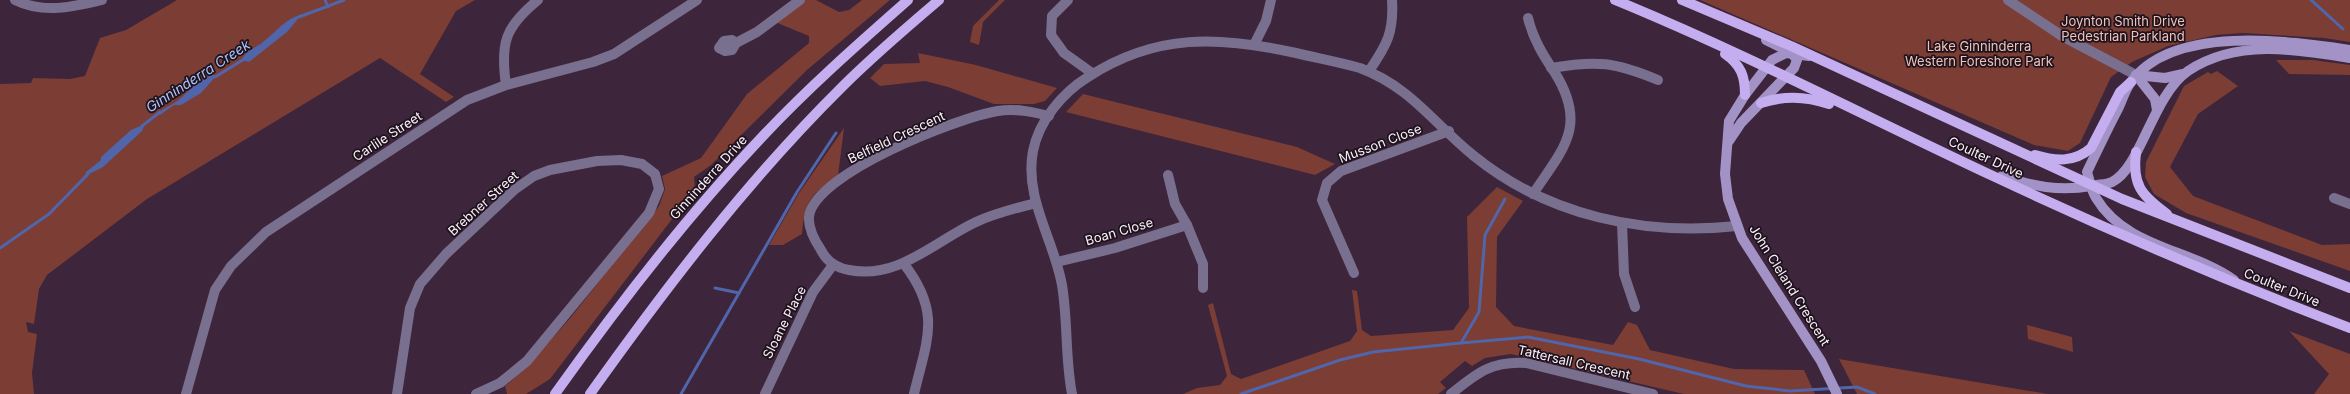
<svg xmlns="http://www.w3.org/2000/svg" width="2350" height="394" font-family="Inter,sans-serif">
	<rect width="100%" height="100%" fill="#3d253b"/>
	<g fill="#7b3d34">
		<polygon points="177,0 475,0 456,11 420,74 454,97 446,102 380,58 147,199 47,275 39,289 34,324 26,322 28,332 37,334 32,373 34,394 0,394 0,84 31,83 33,78 70,79 85,76 100,38 126,30"/>
		<polygon points="803,0 816,0 839,12 849,10 862,0 890,0 807,70 711,165 694,177 695,189 550,379 526,394 507,394 505,386 528,366 571,317 659,206 665,189 662,176 701,158 747,94 809,43 809,36 775,22"/>
		<polygon points="999,0 1005,0 983,22 979,45 970,42 973,26"/>
		<polygon points="1700,0 2350,0 2350,42 2324,38 2243,33 2216,35 2168,46 2132,62 2111,77 2080,143 2068,151 2034,145"/>
		<polygon points="918,53 976,65 1057,88 1045,101 1034,104 994,104 948,87 925,81 880,86 870,78 884,64 920,63"/>
		<polygon points="2276,60 2313,60 2350,65 2350,75 2289,74"/>
		<polygon points="2217,71 2238,86 2198,114 2170,167 2193,196 2322,245 2350,244 2350,271 2186,213 2154,194 2145,177 2146,162 2184,86 2208,72 2211,74"/>
		<polygon points="1083,94 1297,147 1335,164 1315,175 1066,112"/>
		<path d="M844,128L838,176C810,195 805,200 802,234L783,245H769L799,193Z"/>
		<polygon points="1497,187 1523,201 1497,237 1496,307 1514,326 1613,345 1628,322 1637,325 1650,350 1734,369 1804,370 1815,394 1684,394 1511,354 1485,358 1472,366 1465,361 1440,382 1446,388 1438,394 1183,394 1197,388 1220,385 1227,376 1208,305 1213,303 1231,374 1241,379 1350,341 1357,331 1352,290 1357,291 1362,330 1371,336 1453,330 1469,308 1467,217"/>
		<polygon points="2027,325 2072,337 2073,352 2028,339"/>
		<polygon points="2289,331 2350,354 2350,394 2314,394 2329,374"/>
		<polygon points="1839,359 2048,394 1857,394"/>
	</g>
	<g fill="#5165aa">
		<path d="M302,14L287,32L249,62L242,60C246,49 255,49 263,42C277,31 285,19 302,14Z"/>
		<path d="M212,75H217L201,93L181,105H174L160,115L157,113C164,108 175,104 182,97C192,87 198,81 212,75Z"/>
		<polygon points="145,124 142,131 103,167 85,176 86,172 101,160 101,157 131,130"/>
	</g>
	<g fill="none" stroke-linecap="round" stroke-linejoin="round">
		<g stroke="#5165aa" stroke-width="3">
			<polyline points="325,0 328,7"/>
			<polyline points="2311,0 2343,29"/>
			<polyline points="299,17 344,0"/>
			<polyline points="215,77 246,58"/>
			<polyline points="142,126 160,112"/>
			<polyline points="0,248 49,214 88,174"/>
			<polyline points="715,288 739,293"/>
			<polyline points="1461,343 1528,337 1639,359 1746,386 1790,391 1857,387 1875,394"/>
			<polyline points="681,394 797,192 836,133"/>
			<polyline points="1241,394 1340,360 1373,352 1461,343 1479,312 1485,235 1505,199"/>
		</g>
		<g stroke="#796f8f" stroke-width="10">
			<path d="M15,0C43,14 73,7 102,0"/>
			<polyline points="1068,0 1052,16 1051,35 1064,53 1092,73"/>
			<polyline points="2008,0 2062,36 2136,75"/>
			<path d="M1528,18C1533,39 1543,55 1555,73C1588,126 1563,149 1533,194"/>
			<polygon points="732,40 736,43 732,50 725,51 719,48 724,41"/>
			<polyline points="736,43 757,32 800,0"/>
			<polyline points="1255,43 1266,21 1271,0"/>
			<path d="M1551,68C1597,60 1615,62 1658,80"/>
			<path d="M1369,71C1387,45 1394,32 1392,0"/>
			<path d="M506,85C500,43 505,27 538,0"/>
			<polyline points="2334,198 2350,204"/>
			<path d="M1036,203C1016,208 995,213 976,222C935,241 898,280 849,270C837,268 827,262 821,250C815,241 808,229 809,217C813,174 959,117 998,111C1015,108 1033,112 1049,116"/>
			<polyline points="1622,223 1624,274 1635,307"/>
			<polyline points="1187,225 1203,264 1203,288"/>
			<polyline points="1057,262 1115,248 1187,225 1175,204 1168,175"/>
			<path d="M904,264C942,313 927,339 914,394"/>
			<polyline points="1354,273 1322,200 1327,183 1341,171 1449,131"/>
			<polyline points="186,394 215,290 231,266 266,232 467,100 506,85 593,62 614,54 697,0"/>
			<polyline points="397,394 410,308 420,284 446,254 514,190 534,176 550,170 597,161 621,160 642,164 655,174 659,189 649,213 527,361 500,383 476,394"/>
			<polyline points="765,394 813,292 833,265"/>
			<path d="M1072,394C1065,358 1068,321 1062,285C1054,240 1024,198 1033,151C1039,121 1062,93 1088,77C1156,33 1219,36 1296,53C1317,58 1339,62 1360,68C1411,87 1434,124 1474,156C1548,216 1644,236 1737,226"/>
			<path d="M1451,394C1477,373 1491,361 1526,363L1653,394"/>
		</g>
		<g stroke="#a392c5" stroke-width="10">
			<polyline points="1809,56 1786,53 1772,60 1745,95 1729,121 1725,174 1728,199 1742,238 1821,361 1837,394"/>
			<polyline points="2136,75 2165,78 2183,74"/>
			<polyline points="2136,75 2155,99 2157,110"/>
			<polyline points="1729,141 1741,123 1794,68 1797,60 1792,53 1766,40"/>
			<path d="M2002,176C2032,186 2059,192 2091,186C2098,184 2106,185 2112,182C2141,168 2152,96 2188,71C2235,39 2297,49 2350,58"/>
			<path d="M2234,280C2191,249 2126,248 2096,198C2091,190 2090,181 2087,172C2097,151 2107,130 2118,109C2122,101 2125,90 2131,82C2173,24 2289,41 2350,50"/>
		</g>
		<g stroke="#c4aeef" stroke-width="10">
			<path d="M1615,0C1744,53 1867,117 1993,176C2110,231 2229,282 2350,328"/>
			<polyline points="1682,0 1791,46 2122,199 2350,288"/>
			<path d="M1725,54C1741,65 1745,76 1745,95"/>
			<path d="M1761,103C1785,95 1806,96 1829,104"/>
			<path d="M2136,152C2132,185 2141,195 2167,214"/>
			<path d="M2035,155C2055,161 2074,163 2091,148L2120,92L2131,82"/>
			<path d="M555,394C619,304 686,217 762,137C808,88 858,44 908,0"/>
			<path d="M590,394C667,286 748,180 842,87C873,56 906,28 939,0"/>
		</g>
	</g>
	<g text-anchor="middle" stroke-width="3.5" stroke-linejoin="round" paint-order="stroke">
		<g font-size="13" fill="#f2c2ba" stroke="#1d131c">
			<text x="2123" y="26">Joynton Smith Drive<tspan x="2123" dy="15">Pedestrian Parkland</tspan></text>
			<text x="1979" y="51">Lake Ginninderra<tspan x="1979" dy="15">Western Foreshore Park</tspan></text>
		</g>
		<g font-size="13" fill="#feeefc" stroke="#1d131c">
			<text transform="translate(387 136) rotate(-33)" y="5">Carlile Street</text>
			<text transform="translate(896 137) rotate(-25)" y="5">Belfield Crescent</text>
			<text transform="translate(1380 143) rotate(-21)" y="5">Musson Close</text>
			<text transform="translate(1986 157) rotate(25)" y="5">Coulter Drive</text>
			<text transform="translate(708 177) rotate(-48)" y="5">Ginninderra Drive</text>
			<text transform="translate(483 203) rotate(-42)" y="5">Brebner Street</text>
			<text transform="translate(1119 231) rotate(-16)" y="5">Boan Close</text>
			<text transform="translate(1790 285) rotate(58)" y="5">John Cleland Crescent</text>
			<text transform="translate(2282 287) rotate(22)" y="5">Coulter Drive</text>
			<text transform="translate(784 322) rotate(-63)" y="5">Sloane Place</text>
			<text transform="translate(1574 362) rotate(13)" y="5">Tattersall Crescent</text>
		</g>
		<g font-size="14" font-style="italic" fill="#aec1fb" stroke="#1d131c">
			<text transform="translate(198 76) rotate(-33)" y="5">Ginninderra Creek</text>
		</g>
	</g>
</svg>
